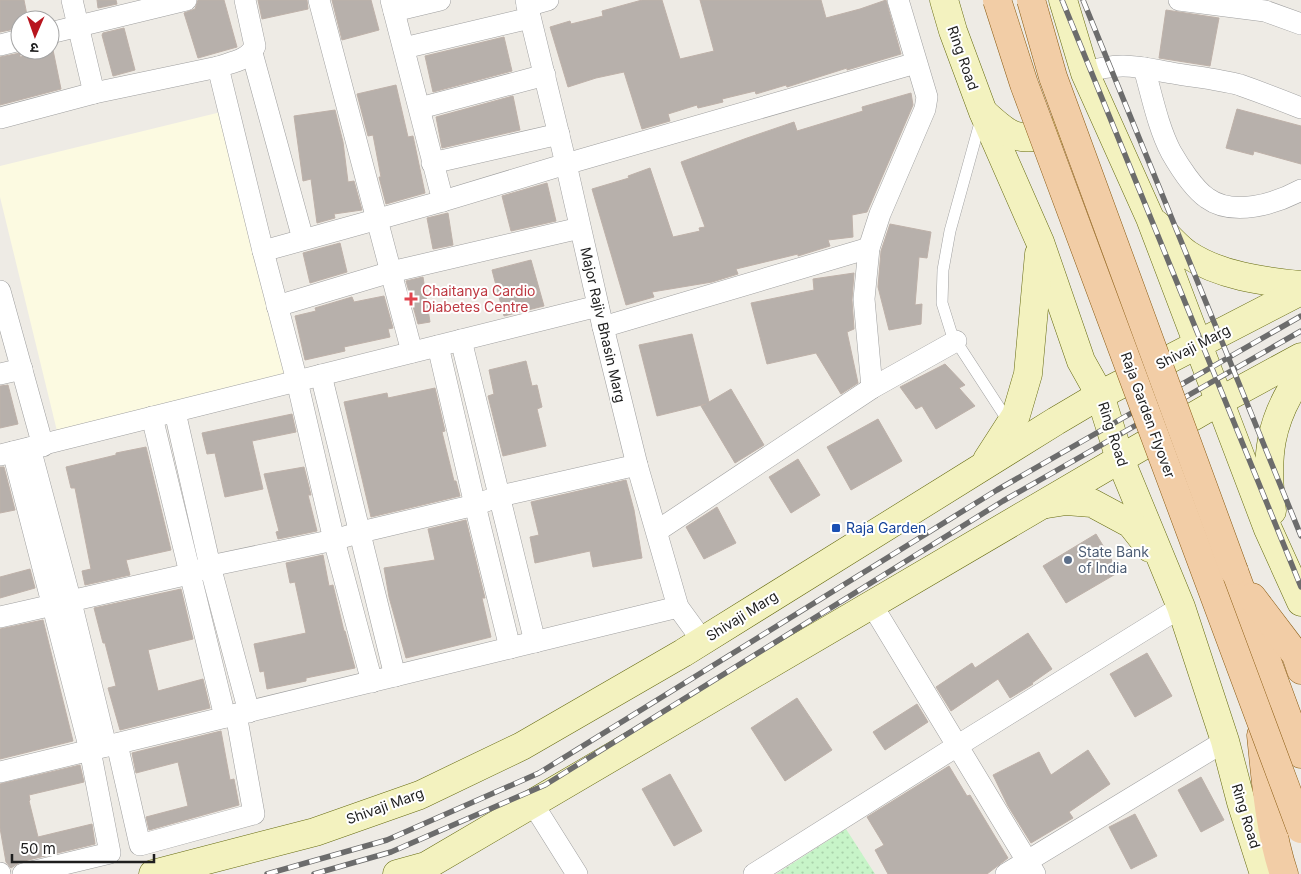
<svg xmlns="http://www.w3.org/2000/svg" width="1301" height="874" font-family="Inter,'Noto Sans Devanagari',sans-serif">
	<defs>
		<pattern id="park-dots" width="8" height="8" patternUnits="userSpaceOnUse" patternTransform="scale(1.25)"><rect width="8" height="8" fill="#c7f4c8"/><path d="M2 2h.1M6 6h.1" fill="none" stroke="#aad1ab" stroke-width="1.8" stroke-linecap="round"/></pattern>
	</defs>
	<rect width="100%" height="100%" fill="#eeebe5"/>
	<polygon fill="#fcfae1" points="221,112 285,375 57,431 0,197 0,166"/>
	<polygon fill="url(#park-dots)" points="846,829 875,874 776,874"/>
	<g fill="#b7b0ab" stroke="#beb1a9">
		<polygon points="0,0 24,0 28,20 20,20 20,28 0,32"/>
		<polygon points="97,0 116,0 117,4 98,8"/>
		<polygon points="198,0 224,0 237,47 198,58 184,13 195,9"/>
		<polygon points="258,0 307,0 308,9 262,19"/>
		<polygon points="332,0 371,0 379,30 342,40"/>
		<polygon points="642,0 662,0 680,59 714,51 700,0 821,0 826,18 860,9 886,0 901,54 847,70 847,68 787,87 786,85 756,94 755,91 722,99 723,102 698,108 697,105 668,114 670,121 642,129 624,72 596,78 568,87 550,27 570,21 571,24 603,16 602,11"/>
		<polygon points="1166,10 1219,18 1210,66 1159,58"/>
		<polygon points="124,28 135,70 113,76 102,35 103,33"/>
		<polygon points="504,37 512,71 433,92 425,56"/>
		<polygon points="53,50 61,89 0,105 0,57 20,53 20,57"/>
		<polygon points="396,85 408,137 413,136 425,193 386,204 379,177 381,177 373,135 368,136 357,94"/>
		<polygon points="911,93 913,105 867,212 852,215 853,237 828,240 830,246 798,256 798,254 736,269 738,274 712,282 652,292 654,297 626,305 592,189 629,178 628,176 650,168 673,237 700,231 699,228 705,227 681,162 747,138 794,122 797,131 863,111 862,107"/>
		<polygon points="513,96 520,130 442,148 436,117"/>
		<polygon points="1237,109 1301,126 1301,164 1254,151 1253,155 1226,148"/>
		<polygon points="335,110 343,142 348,182 354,181 362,210 334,214 335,218 317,223 311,179 303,181 294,116"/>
		<polygon points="547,183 556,221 511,231 502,196"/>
		<polygon points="448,213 453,245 433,249 427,218"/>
		<polygon points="890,224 931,232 927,258 919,257 915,305 922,304 921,324 889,330 878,287 881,251"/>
		<polygon points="340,243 347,272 310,283 303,253"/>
		<polygon points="531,260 544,306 504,316 492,270"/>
		<polygon points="854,273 852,300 854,329 847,332 858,383 841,394 816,353 767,364 751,303 814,290 813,279"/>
		<polygon points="423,277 430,322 418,324 406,281"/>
		<polygon points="384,296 393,328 388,329 390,337 344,347 345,351 305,360 295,316 316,311 315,308 352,297 354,302"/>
		<polygon points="692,334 709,402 731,389 764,445 735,463 701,406 706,404 657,416 639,345"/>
		<polygon points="526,361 532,386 537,385 542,407 537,409 546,446 503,456 488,396 494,394 489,370"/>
		<polygon points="945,364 965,385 959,388 975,406 936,429 922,406 916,409 900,387"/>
		<polygon points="8,385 18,424 0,428 0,386"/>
		<polygon points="435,388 445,431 442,432 454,481 456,481 460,496 371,517 344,402 387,393 388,398"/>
		<polygon points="292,414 296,432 252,441 263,489 225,497 215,453 207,454 202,433"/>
		<polygon points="878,419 902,461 851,490 827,447"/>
		<polygon points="146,447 171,550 126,560 130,575 85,585 82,571 91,569 75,488 71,488 66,467 116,455 116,453"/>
		<polygon points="798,459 820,495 791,513 769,477"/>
		<polygon points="0,467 4,467 15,510 0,513"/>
		<polygon points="304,467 311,495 308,495 317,531 278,539 276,532 279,531 264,474"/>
		<polygon points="626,480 634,510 642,558 593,567 590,551 535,563 530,537 539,535 531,502"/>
		<polygon points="717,507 736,543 704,559 686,527"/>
		<polygon points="466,520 485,598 482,598 491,637 406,658 389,597 384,568 435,560 428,529"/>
		<polygon points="1096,534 1119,572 1066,603 1043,566"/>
		<polygon points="323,555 329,586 333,585 344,631 345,631 355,668 306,678 306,681 267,689 264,671 260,672 254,644 306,633 295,582 290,583 286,563"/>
		<polygon points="30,569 35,588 0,598 0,577"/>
		<polygon points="181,589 193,639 148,650 158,691 203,679 210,708 120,730 108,688 116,686 105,643 103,643 94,608"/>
		<polygon points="43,620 73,741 0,759 0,629"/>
		<polygon points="1028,633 1052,669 1032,683 1033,684 1010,698 998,679 951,711 936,687 972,663 975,668"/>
		<polygon points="1147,653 1172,696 1135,717 1110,674"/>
		<polygon points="797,698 832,750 785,781 751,728"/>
		<polygon points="917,704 928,722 885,750 873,732"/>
		<polygon points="221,731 230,780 234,779 239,805 149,830 146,817 188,806 178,762 136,773 132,753"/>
		<polygon points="1088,750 1110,784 1069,812 1073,818 1031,843 1008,806 993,775 1039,752 1051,775"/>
		<polygon points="80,765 84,782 29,795 30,800 29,801 38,837 92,824 95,844 20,862 11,868 6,862 0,828 0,784"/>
		<polygon points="949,766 967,796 970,795 1008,858 987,874 888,874 875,850 884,845 867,817"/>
		<polygon points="670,774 702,831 674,846 642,789"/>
		<polygon points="1201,777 1224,820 1201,832 1178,790"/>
		<polygon points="1135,814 1157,856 1131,869 1109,827"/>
	</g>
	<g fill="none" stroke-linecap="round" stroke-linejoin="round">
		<g stroke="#9f9f9f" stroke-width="12">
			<polyline id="lane" points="981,119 950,231 943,270 942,303 952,335 1010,424"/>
		</g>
		<g stroke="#9f9f9f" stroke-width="22">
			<g id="street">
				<polyline points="72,0 94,93"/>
				<polyline points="319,0 412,352"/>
				<polyline points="391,0 443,201"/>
				<polyline points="526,0 566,164 603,327 637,465 678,607 702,640"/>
				<polyline points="1179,0 1265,11 1301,24"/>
				<polyline points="527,6 548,0"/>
				<polyline points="394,11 440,0"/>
				<polyline points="50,33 186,0"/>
				<polyline points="0,45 20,40"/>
				<polyline points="404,48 530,18"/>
				<polyline points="252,53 303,239"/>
				<path d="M218,67C232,62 249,60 255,46L245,0"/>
				<path d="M1144,68C1152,96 1158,127 1171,152C1179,166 1194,189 1207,198C1233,217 1275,204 1301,190"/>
				<path d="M1085,73C1119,61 1138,67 1172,73C1194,77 1218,79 1240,85C1260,92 1281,100 1301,108"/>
				<polyline points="420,108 545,75"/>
				<polyline points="0,118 94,93 218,67 263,251 297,381 334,540 372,682"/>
				<polyline points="432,163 559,134"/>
				<polyline points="263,251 443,201 566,164 916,63"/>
				<polyline points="0,291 43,446"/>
				<polyline points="277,306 391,272 580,228"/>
				<polyline points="603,327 869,248"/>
				<polyline points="461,340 535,642"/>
				<polyline points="438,346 475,505 510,648"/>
				<polyline points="0,374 22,369"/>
				<polyline points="321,375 395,676"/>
				<polyline points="872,388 864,299 869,248 880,214 925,109 927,97 898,0"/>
				<polyline points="175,412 210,566 249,712"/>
				<polyline points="152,417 225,717"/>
				<polyline points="30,448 71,602 106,746"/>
				<polyline points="13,452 90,750 110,853 23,874"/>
				<polyline points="0,455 598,306"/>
				<polyline points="657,531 872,388 956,341"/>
				<polyline points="872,605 1035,874"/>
				<polyline points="0,617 189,574 210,566 334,540 361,532 475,505 500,496 637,465"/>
				<polyline points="117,744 140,845 254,814 236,714"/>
				<polyline points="0,772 678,607"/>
				<polyline points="533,804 577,874"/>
				<polyline points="0,873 0,874"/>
				<polyline points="754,874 957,746 1181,607"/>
				<polyline points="1006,874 1225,741"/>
			</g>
		</g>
		<g stroke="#656a10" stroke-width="29">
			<g id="secondary">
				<polyline points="944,0 953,31 983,112 1040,242 1081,361 1100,395 1120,459 1181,607 1225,741 1241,802 1264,874"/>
				<polyline points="1063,0 1085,73 1150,218 1268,529 1301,602"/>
				<path d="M984,113C991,119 998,126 1006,131C1023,143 1047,136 1064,129"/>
				<path d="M1156,224C1166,234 1176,246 1187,254C1220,276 1262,281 1301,285"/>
				<polyline points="987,460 1016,415 1028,374 1039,254"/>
				<polyline points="1047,504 1066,501 1092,503 1131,524 1150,548"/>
				<path d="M1272,511C1265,458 1269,420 1301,375"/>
				<polyline points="153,874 315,832 420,795 522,746 683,653 1056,421 1100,395 1301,291"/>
				<polyline points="397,874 426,866 1120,459 1220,401 1301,357"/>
			</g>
		</g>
		<g stroke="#895a10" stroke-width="29">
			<g id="primary">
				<polyline points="1234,571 1301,754"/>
				<polyline points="1252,597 1296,655 1301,670"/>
				<path d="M1261,735C1266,782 1269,829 1284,874"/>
			</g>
		</g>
		<use href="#lane" stroke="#fff" stroke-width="11"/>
		<use href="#street" stroke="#fff" stroke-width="21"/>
		<use href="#secondary" stroke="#f3f2bf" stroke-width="28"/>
		<use href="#primary" stroke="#f2cda6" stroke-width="28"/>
		<g stroke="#6c6c6c" stroke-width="5.5">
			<g id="rail">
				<polyline points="1062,0 1301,587"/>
				<polyline points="1083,0 1301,536"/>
				<polyline points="267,874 387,840 539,773 997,490 1301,316"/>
				<polyline points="314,874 391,852 545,785 1003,501 1301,331"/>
			</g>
		</g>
		<use href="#rail" stroke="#fff" stroke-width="4" stroke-dasharray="11" stroke-linecap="butt"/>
		<g stroke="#895a10" stroke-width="29" stroke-linecap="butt">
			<g id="primary-bridge">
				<polyline points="997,0 1024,84 1301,829"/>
				<polyline points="1031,0 1053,77 1234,571"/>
			</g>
		</g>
		<use href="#primary-bridge" stroke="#f2cda6" stroke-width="28"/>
	</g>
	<path fill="#e0444e" stroke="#fff" stroke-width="2" d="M408.5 291.5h5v5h5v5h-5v5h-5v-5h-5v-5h5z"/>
	<rect fill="#1a4fb4" stroke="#fff" stroke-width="2" x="831" y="523" width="10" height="10" rx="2.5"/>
	<circle fill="#5c6f8a" stroke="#fff" stroke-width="2" cx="1068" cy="560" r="5"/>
	<g text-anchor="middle" stroke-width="4" stroke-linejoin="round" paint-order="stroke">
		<g font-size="14" fill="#1e1e1e" stroke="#fff">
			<text transform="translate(963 58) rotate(71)" y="5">Ring Road</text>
			<text transform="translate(603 325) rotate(77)" y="5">Major Rajiv Bhasin Marg</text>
			<text transform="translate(1193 347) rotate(-27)" y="5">Shivaji Marg</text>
			<text transform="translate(1148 415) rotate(70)" y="5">Raja Garden Flyover</text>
			<text transform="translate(1113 434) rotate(72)" y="5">Ring Road</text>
			<text transform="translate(742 616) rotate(-32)" y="5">Shivaji Marg</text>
			<text transform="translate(385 806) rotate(-20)" y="5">Shivaji Marg</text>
			<text transform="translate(1246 816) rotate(73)" y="5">Ring Road</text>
		</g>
		<g font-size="14" fill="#be3a42" stroke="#fff" text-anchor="start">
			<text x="422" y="296">Chaitanya Cardio<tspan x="422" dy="16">Diabetes Centre</tspan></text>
		</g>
		<g font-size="14" fill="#164399" stroke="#fff" text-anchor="start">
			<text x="846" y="533">Raja Garden</text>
		</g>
		<g font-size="14" fill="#4e5e75" stroke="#fff" text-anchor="start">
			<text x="1078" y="557">State Bank<tspan x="1078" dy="16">of India</tspan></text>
		</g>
	</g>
	<g transform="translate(35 35) rotate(182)"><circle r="24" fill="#ffffff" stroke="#a5a5a5"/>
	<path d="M0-4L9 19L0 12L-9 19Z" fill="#b8151e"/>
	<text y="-8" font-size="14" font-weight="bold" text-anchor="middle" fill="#1e1e1e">उ</text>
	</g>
	<path d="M12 854v8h142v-8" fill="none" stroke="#1e1e1e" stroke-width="2.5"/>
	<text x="20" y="854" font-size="15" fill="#1e1e1e" stroke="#ffffff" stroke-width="4" paint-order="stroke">50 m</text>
</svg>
